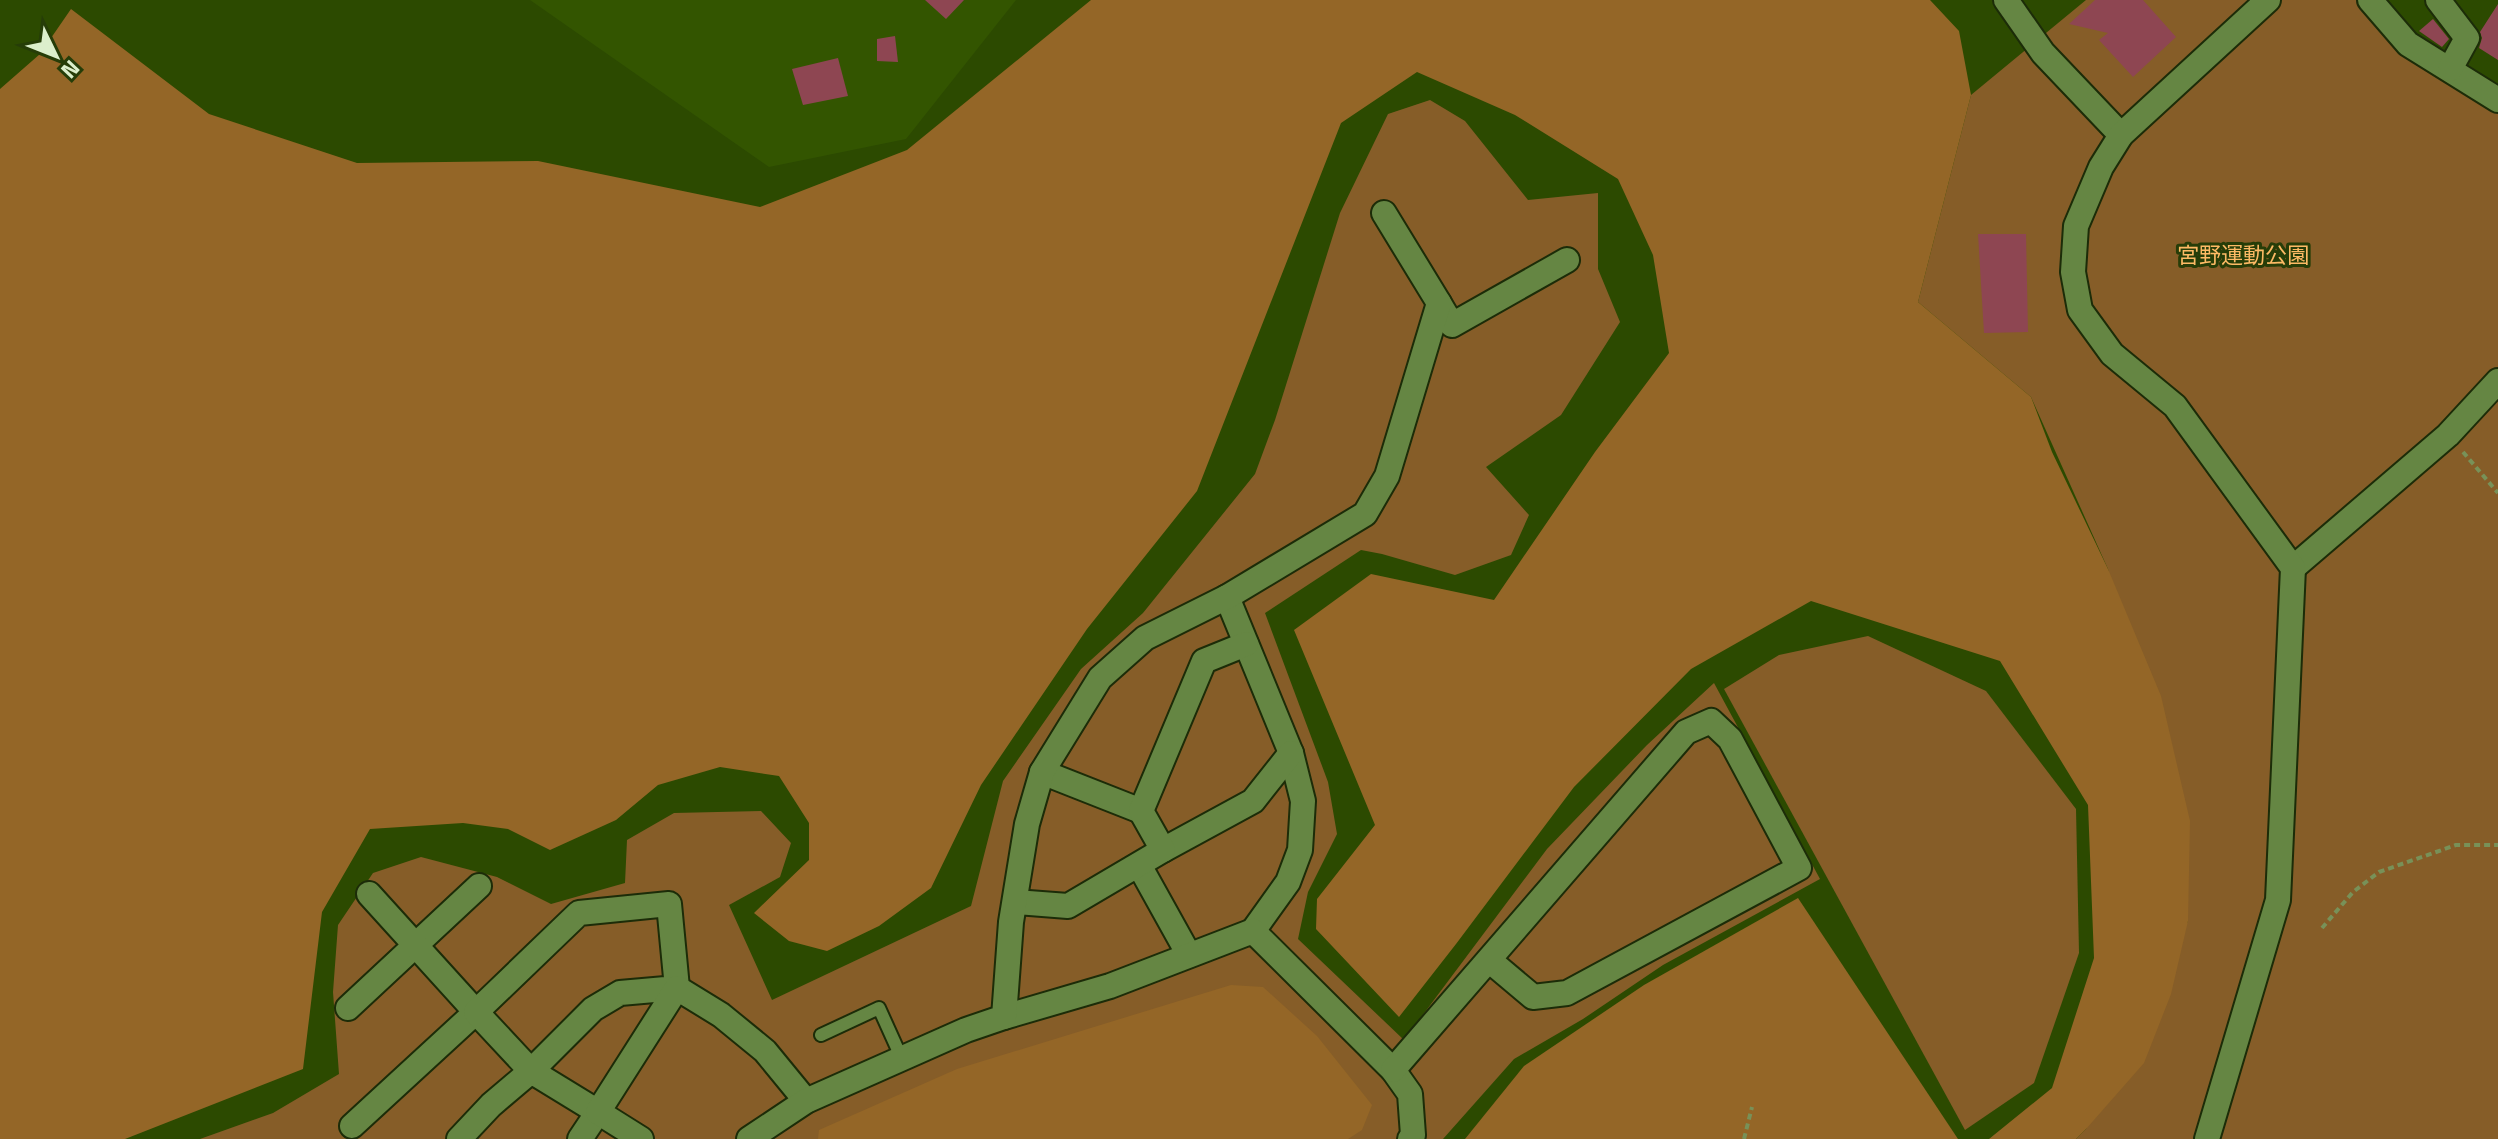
<svg xmlns="http://www.w3.org/2000/svg" width="2498" height="1139" font-family="'Titillium Web','Noto Sans JP',sans-serif">
	<rect width="100%" height="100%" fill="#2c4a00"/>
	<polygon fill="#350" points="530,0 1016,0 906,139 769,167"/>
	<g fill="#865d28">
		<polygon points="2086,0 2370,0 2498,100 2498,1139 2076,1139 2086,1129 2188,921 2108,569 2031,397 1918,302 1971,95"/>
		<polygon points="1430,100 1465,121 1528,200 1598,193 1598,269 1620,322 1561,415 1486,467 1529,515 1511,555 1455,575 1382,554 1361,550 1265,613 1328,782 1337,834 1308,892 1298,939 1404,1040 1547,849 1647,745 1714,683 1820,879 1663,965 1583,1019 1514,1059 1443,1139 200,1139 273,1113 339,1074 333,992 338,925 373,873 421,857 497,877 551,904 625,883 627,840 674,813 761,811 791,843 780,877 729,905 772,1000 971,906 1003,781 1081,669 1143,613 1255,474 1275,420 1340,213 1388,114"/>
		<polygon points="1868,636 1986,691 2076,809 2079,953 2034,1083 1965,1130 1724,689 1779,655"/>
	</g>
	<g fill="#946627">
		<polygon points="1091,0 1930,0 1959,31 1971,95 1918,302 2031,397 2052,452 2108,569 2161,696 2190,821 2188,921 2171,994 2144,1063 2086,1129 2076,1139 1989,1139 2052,1088 2094,958 2088,805 2000,661 1811,601 1691,669 1574,787 1456,944 1399,1017 1316,929 1317,899 1375,825 1294,630 1371,574 1494,600 1595,452 1669,353 1653,255 1618,179 1515,115 1417,72 1341,123 1197,491 1087,629 981,785 931,888 879,926 827,951 789,941 754,913 809,860 809,823 779,776 720,767 658,785 616,820 550,850 508,829 463,823 370,829 322,912 303,1069 125,1139 0,1139 0,89 40,54 71,9 209,114 357,163 538,161 760,207 907,150"/>
		<polygon points="1798,898 1958,1139 1465,1139 1524,1066 1644,985"/>
		<polygon points="1231,985 1263,987 1317,1036 1372,1105 1362,1130 1348,1139 818,1139 819,1130 957,1069"/>
	</g>
	<g fill="#8e4652">
		<polygon points="925,0 964,0 946,19"/>
		<polygon points="2095,0 2143,0 2176,37 2133,77 2099,40 2108,33 2069,24"/>
		<polygon points="2498,4 2498,60 2479,48 2482,38 2480,32"/>
		<polygon points="2433,19 2449,39 2442,47 2419,31"/>
		<polygon points="895,36 898,62 877,61 877,39"/>
		<polygon points="838,58 848,96 803,105 792,69"/>
		<polygon points="1978,234 2026,234 2028,332 1984,333"/>
	</g>
	<g fill="none" stroke-linecap="round" stroke-linejoin="round">
		<g stroke="#1c2c08" stroke-width="16">
			<polyline id="service" points="821,1035 879,1008 902,1059"/>
		</g>
		<g stroke="#1c2c08" stroke-width="28">
			<g id="minor">
				<polyline points="2006,0 2043,53 2121,135"/>
				<polyline points="2370,0 2408,44 2498,100"/>
				<polyline points="2438,0 2467,38 2450,69"/>
				<polyline points="1439,303 1452,325 1567,260"/>
				<polyline points="2293,568 2448,435 2498,381"/>
				<polyline points="1227,597 1291,753 1303,801 1300,850 1288,882 1253,931"/>
				<polyline points="1042,772 1141,811"/>
				<polyline points="1163,850 1253,801 1291,753"/>
				<polyline points="1139,865 1189,955"/>
				<polyline points="1015,902 1068,906 1163,850 1141,811 1204,661 1246,644"/>
				<polyline points="348,1008 479,886"/>
				<polyline points="1004,1017 1110,986 1253,931 1393,1070 1410,1094 1413,1135 1410,1139"/>
				<polyline points="1393,1070 1686,732 1711,721 1730,739 1799,868 1567,993 1533,997 1489,960"/>
				<polyline points="352,1126 476,1012 369,894"/>
				<polyline points="459,1139 491,1105 531,1071 593,1009 620,993 677,988 669,904 579,913 476,1012 531,1071 598,1112 580,1139"/>
				<polyline points="641,1139 598,1112 677,988 721,1015 765,1051 806,1101"/>
				<polyline points="749,1139 806,1101 966,1030 1004,1017 1011,922 1027,824 1042,772 1100,678 1145,638 1227,597 1365,514 1387,476 1439,303 1384,213"/>
				<polyline points="2207,1139 2278,900 2293,568 2175,406 2112,354 2080,310 2073,272 2076,226 2101,167 2121,135 2268,0"/>
			</g>
		</g>
		<g stroke="#789158" stroke-width="4" stroke-dasharray="6 4" stroke-linecap="butt">
			<polyline points="2463,452 2498,493"/>
			<polyline points="2322,928 2353,892 2379,872 2456,845 2498,845"/>
			<polyline points="1744,1139 1752,1107"/>
		</g>
		<use href="#service" stroke="#658643" stroke-width="12"/>
		<use href="#minor" stroke="#658643" stroke-width="24"/>
	</g>
	<g text-anchor="middle" stroke-width="6" stroke-linejoin="round" paint-order="stroke">
		<g font-size="22" fill="#fdba65" stroke="#263d08">
			<text x="2243" y="263">宮野運動公園</text>
		</g>
	</g>
	<g transform="translate(56 56) rotate(133)" stroke="#263d08" stroke-width="6" paint-order="stroke">
	<path d="M0-6L14 30L0 20L-14 30Z" fill="#dcefcc"/>
	<text y="-12" font-size="22" font-weight="bold" text-anchor="middle" fill="#dcefcc">N</text>
	</g>
</svg>
